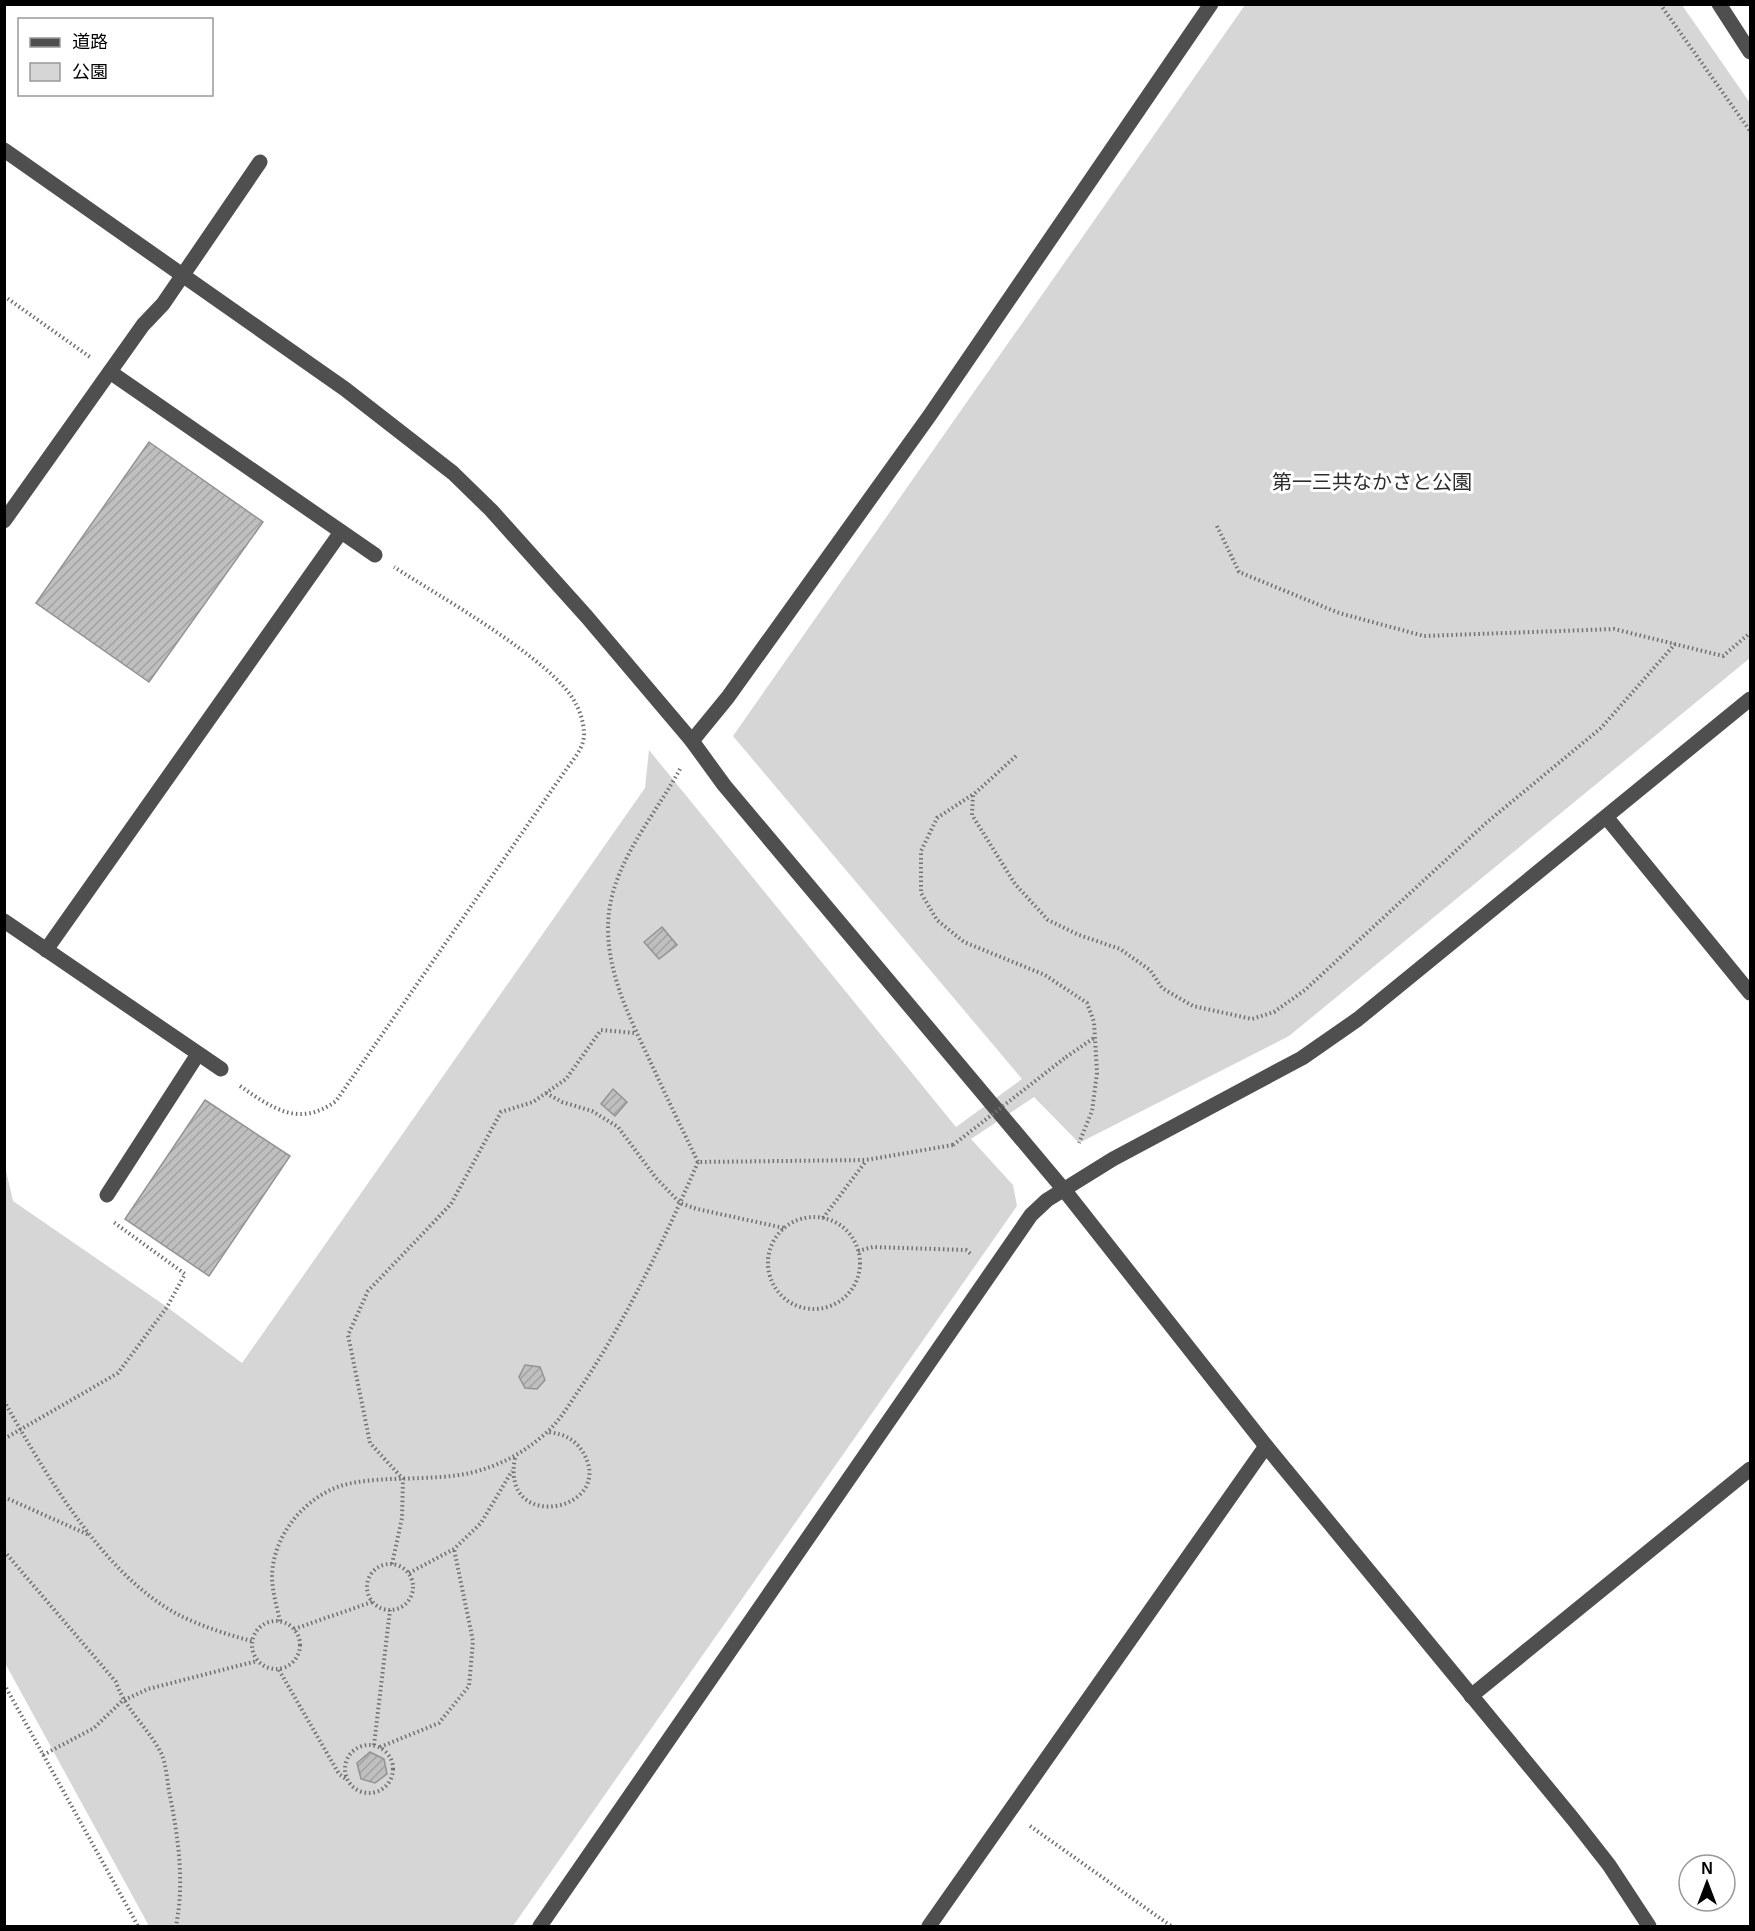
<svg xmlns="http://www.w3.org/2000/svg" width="1755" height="1931" font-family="Helvetica,'Noto Sans JP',sans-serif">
	<defs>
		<pattern id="building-hatch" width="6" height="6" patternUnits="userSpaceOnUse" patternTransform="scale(1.5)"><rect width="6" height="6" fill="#bfbfbf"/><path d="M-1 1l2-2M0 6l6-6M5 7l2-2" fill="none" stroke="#a2a2a2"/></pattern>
	</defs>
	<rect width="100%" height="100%" fill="#fff"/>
	<polygon fill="#d6d6d6" points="1245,5 1682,5 1750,103 1750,658 1289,1036 1079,1143 1034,1097 971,1139 1013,1185 1017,1206 513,1926 149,1926 5,1663 4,1162 13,1201 167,1307 242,1363 645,788 649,750 956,1127 1022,1079 733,736"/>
	<g fill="url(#building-hatch)" stroke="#939393" stroke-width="1.5">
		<polygon points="149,442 263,522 149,682 36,603"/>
		<polygon points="662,927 677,945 659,959 644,942"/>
		<polygon points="613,1089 627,1102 615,1116 601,1104"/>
		<polygon points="205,1100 290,1156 209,1276 125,1219"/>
		<polygon points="525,1365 540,1367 545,1380 537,1389 525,1388 519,1377"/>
		<polygon points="370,1752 384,1759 387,1774 375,1783 361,1779 357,1763"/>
	</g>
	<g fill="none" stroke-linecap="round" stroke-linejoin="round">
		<g stroke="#717171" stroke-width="4" stroke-dasharray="1.5 3" stroke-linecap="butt">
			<polyline points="1660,4 1750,131"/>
			<polyline points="4,296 90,357"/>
			<polyline points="1217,526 1239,572 1339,613 1424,636 1614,629 1723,656 1750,633"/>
			<polyline points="1016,756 973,795 972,815 1015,884 1048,920 1079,935 1120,949 1150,970 1162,988 1193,1006 1252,1019 1274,1012 1305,990 1486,823 1601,728 1675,644"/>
			<path d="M680,769C659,808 627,846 614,889C595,950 625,1008 651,1063C666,1096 682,1129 698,1162L866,1160L953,1145"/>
			<polyline points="972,795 937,818 921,851 921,893 937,920 964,942 1045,975 1087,1003 1094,1022 1097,1073 1092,1111 1079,1143"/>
			<polyline points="1066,1057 1094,1038"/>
			<path d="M240,1086C272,1108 299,1128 336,1101L565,771C572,761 584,748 584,735C584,725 581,713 576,704C555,661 437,595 394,567"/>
			<polyline points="546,1093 562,1102 592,1111 618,1127 656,1178 680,1203 697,1209 784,1228"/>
			<circle cx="814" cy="1263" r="46"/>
			<polyline points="823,1218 866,1161"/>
			<polyline points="858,1251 873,1247 966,1250 972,1255"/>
			<path d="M4,1401C45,1473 104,1576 179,1615C201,1626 228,1635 252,1641"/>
			<polyline points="4,1439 118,1373 167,1307 185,1274 112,1221"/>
			<path d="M515,1458C500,1534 613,1511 585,1456C577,1440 565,1434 548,1432"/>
			<polyline points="4,1497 89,1535"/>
			<path d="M4,1551L116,1682C125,1710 149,1728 162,1755C166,1765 167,1779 169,1791C178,1836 185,1881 176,1926"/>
			<circle cx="390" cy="1587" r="23"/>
			<polyline points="392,1564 402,1518 403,1479 370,1443 348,1335 368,1291 451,1204 501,1112 533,1102 566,1079 601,1030 635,1033"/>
			<polyline points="409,1573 454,1549 481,1523 512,1471"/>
			<circle cx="276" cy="1645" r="24"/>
			<path d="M280,1621C277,1607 272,1591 272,1576C273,1533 309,1491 352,1483C388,1476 434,1481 470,1473C499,1466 522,1454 545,1434C560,1421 570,1403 581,1387C628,1317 665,1238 698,1162"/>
			<polyline points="294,1629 372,1602"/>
			<polyline points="279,1670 339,1774 346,1779"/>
			<polyline points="4,1684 138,1926"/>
			<circle cx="369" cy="1769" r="24"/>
			<polyline points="374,1745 390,1610"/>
			<polyline points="380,1747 439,1723 469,1686 473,1641 454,1549"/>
			<polyline points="43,1755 94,1728 122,1701 148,1689 257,1661"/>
			<polyline points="1030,1826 1171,1926"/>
		</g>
		<g stroke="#4f4f4f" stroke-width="15">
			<polyline points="1719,4 1750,52"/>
			<polyline points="4,150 345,389 453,473 491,510 587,617 692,741 724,785 1065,1191 1266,1446 1573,1819 1609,1865 1649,1926"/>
			<polyline points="110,372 375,555"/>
			<polyline points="4,521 143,325 163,304 260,162"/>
			<polyline points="692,741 728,697 930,415 1211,4"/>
			<polyline points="1607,818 1750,993"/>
			<polyline points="4,921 221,1069"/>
			<polyline points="46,950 341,532"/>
			<polyline points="107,1195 198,1054"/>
			<polyline points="1471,1696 1750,1469"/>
			<polyline points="540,1926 1031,1215 1047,1200 1113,1159 1302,1058 1358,1019 1750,699"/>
			<polyline points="929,1926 1266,1446"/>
		</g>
		<polyline stroke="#717171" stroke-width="4" stroke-dasharray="1.5 3" stroke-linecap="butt" points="953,1145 1066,1057"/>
	</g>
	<g text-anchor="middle" stroke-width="6" stroke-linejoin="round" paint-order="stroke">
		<g font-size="20" fill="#2d2d2d" stroke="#fff">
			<text x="1372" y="489">第一三共なかさと公園</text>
		</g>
	</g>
	<rect width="1755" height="1931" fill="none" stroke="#000000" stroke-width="12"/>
	<rect x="18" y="18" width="195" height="78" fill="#ffffff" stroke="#999999" stroke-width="1.5"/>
	<rect x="30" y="38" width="30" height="9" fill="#4f4f4f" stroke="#999999" stroke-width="1.5"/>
	<text x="72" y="48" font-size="18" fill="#000000">道路</text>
	<rect x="30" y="63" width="30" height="18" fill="#d6d6d6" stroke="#999999" stroke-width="1.5"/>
	<text x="72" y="78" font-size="18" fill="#000000">公園</text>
	<g transform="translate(1707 1883)"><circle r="28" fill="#ffffff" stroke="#999999" stroke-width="1.5"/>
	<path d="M0-4.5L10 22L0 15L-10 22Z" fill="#000000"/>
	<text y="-9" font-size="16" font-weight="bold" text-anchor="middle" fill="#000000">N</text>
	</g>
</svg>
